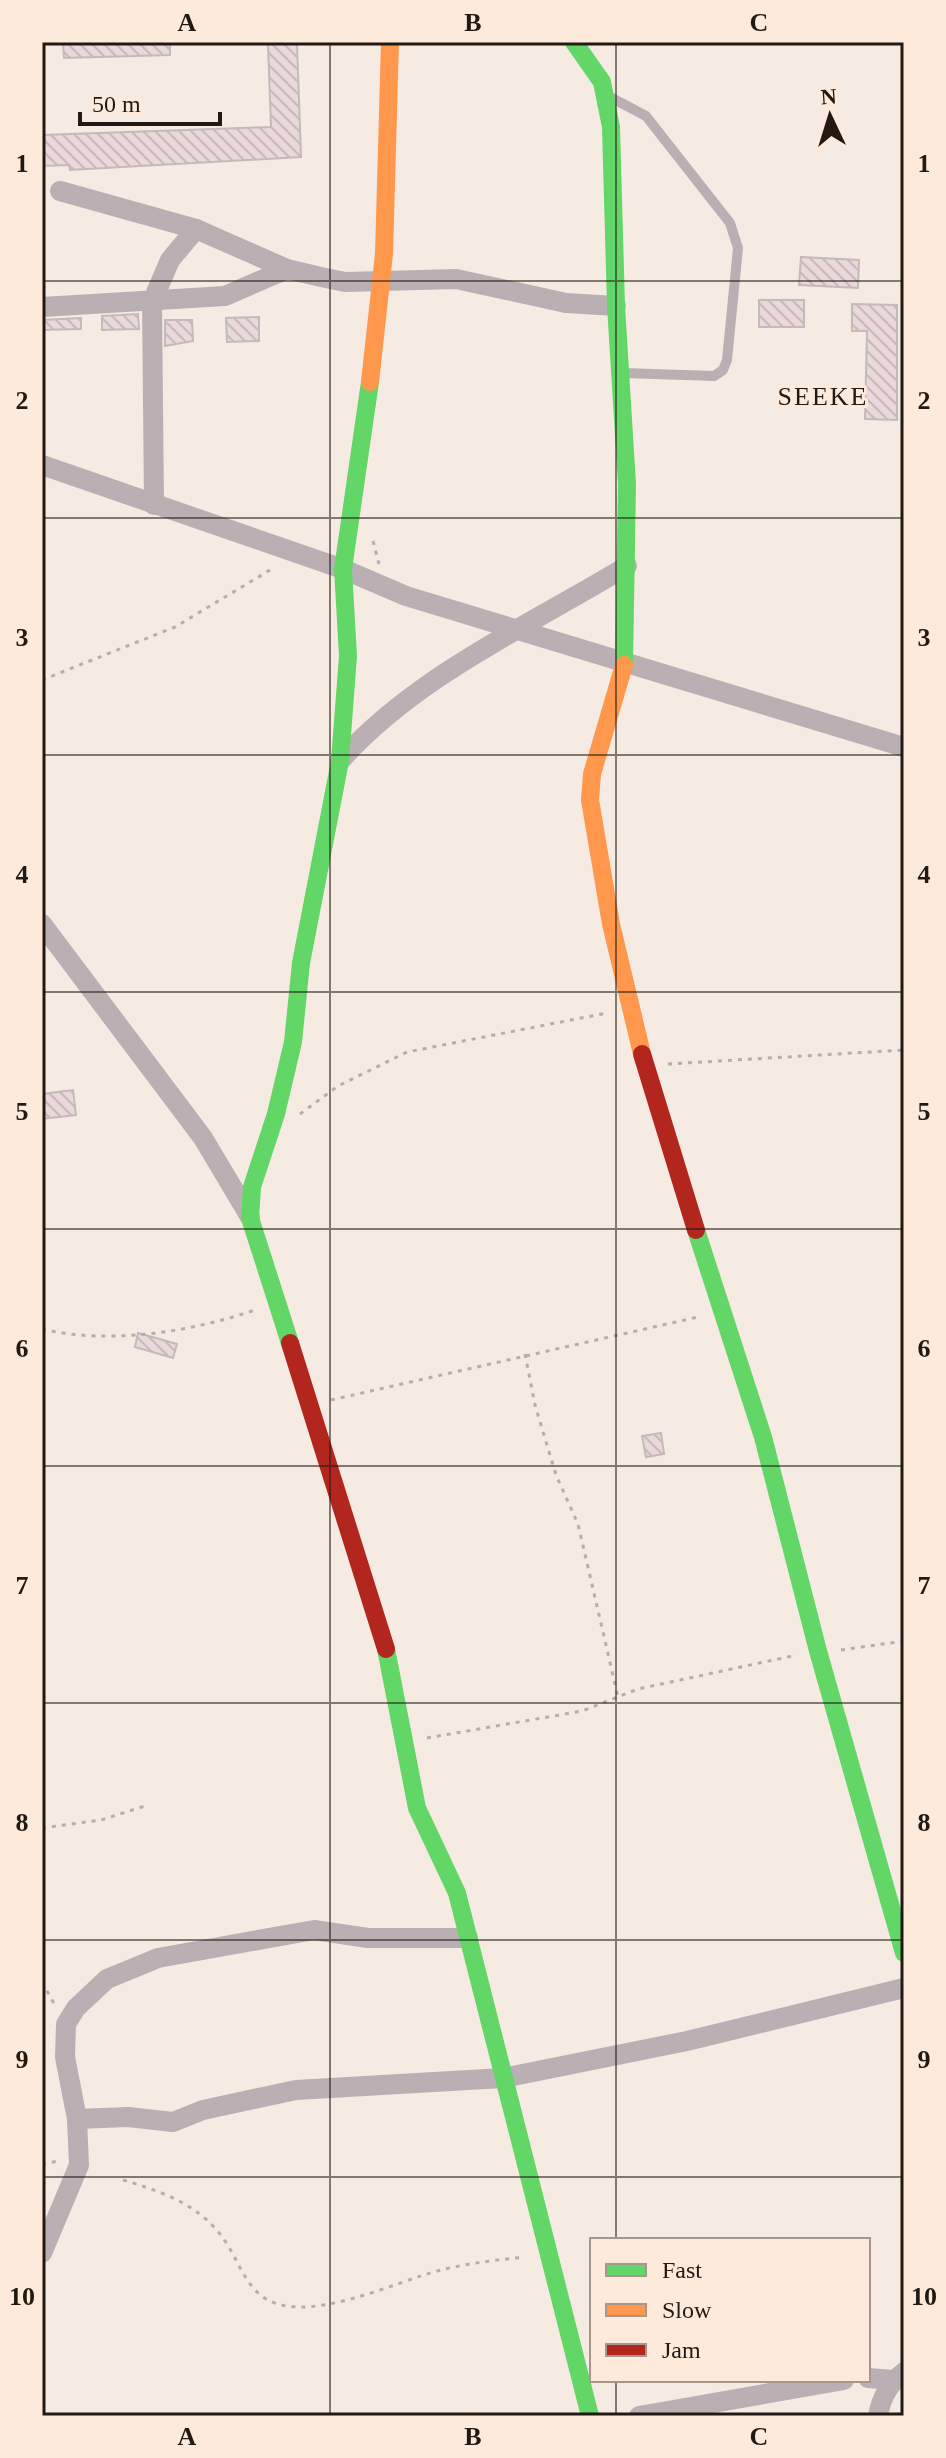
<svg xmlns="http://www.w3.org/2000/svg" width="946" height="2458" font-family="Georgia,serif">
	<defs>
		<pattern id="building-back-hatch" width="6" height="6" patternUnits="userSpaceOnUse" patternTransform="scale(2)"><rect width="6" height="6" fill="#ead8da"/><path d="M-1 5l2 2M0 0l6 6M5-1l2 2" fill="none" stroke="#c8b9ba"/></pattern>
	</defs>
	<rect width="100%" height="100%" fill="#f6ebe3"/>
	<g fill="url(#building-back-hatch)" stroke="#c4bab9" stroke-width="2">
		<polygon points="63,42 170,42 170,55 64,58"/>
		<polygon points="297,43 301,157 70,170 69,165 42,166 42,135 271,127 268,44"/>
		<polygon points="801,257 859,260 858,288 799,285"/>
		<rect x="759" y="300" width="45" height="27"/>
		<polygon points="852,304 897,305 897,420 865,419 867,331 852,331"/>
		<polygon points="138,314 139,329 102,330 102,316"/>
		<polygon points="259,317 259,341 227,342 226,318"/>
		<polygon points="81,318 81,329 42,330 42,320"/>
		<polygon points="165,320 192,320 193,341 165,346"/>
		<polygon points="73,1090 76,1115 42,1119 42,1094"/>
		<polygon points="138,1333 177,1344 173,1358 135,1347"/>
		<polygon points="661,1433 664,1454 646,1457 642,1436"/>
	</g>
	<g fill="none" stroke-linecap="round" stroke-linejoin="round">
		<g stroke="#b6aead" stroke-width="3" stroke-dasharray="4 6" stroke-linecap="butt">
			<polyline points="373,541 379,564"/>
			<polyline points="42,680 175,627 275,567"/>
			<polyline points="668,1064 904,1050"/>
			<polyline points="300,1114 338,1086 407,1052 607,1013"/>
			<path d="M42,1329C109,1345 191,1332 255,1310"/>
			<polyline points="525,1354 535,1405 556,1475 578,1524 618,1697"/>
			<polyline points="331,1400 698,1317"/>
			<polyline points="841,1650 904,1641"/>
			<polyline points="427,1738 582,1711 638,1689 797,1655"/>
			<polyline points="42,1828 101,1820 148,1805"/>
			<polyline points="42,1982 56,2007"/>
			<polyline points="42,2164 58,2161"/>
			<path d="M123,2180C163,2192 201,2205 225,2241C238,2260 244,2283 263,2297C306,2327 396,2281 441,2270C469,2263 497,2260 525,2257"/>
		</g>
		<polyline stroke="#bab0b3" stroke-width="10" points="610,97 646,116 730,223 738,248 727,360 723,370 714,376 623,373"/>
		<g stroke="#bab0b3" stroke-width="20">
			<polyline points="60,191 196,229 287,269 321,277 345,282 456,279 566,303 616,306"/>
			<polyline points="42,307 225,296 287,269"/>
			<polyline points="42,465 343,569 406,596 904,747"/>
			<polyline points="154,505 152,302 170,260 196,229"/>
			<path d="M340,761C417,675 530,625 627,566"/>
			<polyline points="42,924 203,1138 250,1217"/>
			<polyline points="77,2119 128,2117 173,2122 203,2110 296,2090 503,2078 687,2041 904,1988"/>
			<polyline points="42,2253 79,2165 77,2119 65,2057 66,2024 76,2008 107,1979 158,1958 314,1930 368,1938 468,1938"/>
			<polyline points="868,2378 894,2380"/>
			<polyline points="639,2416 844,2380"/>
			<path d="M878,2416C881,2397 889,2384 904,2372"/>
		</g>
		<g stroke="#63d668" stroke-width="18">
			<polyline points="574,42 602,82 611,127 616,306 627,484 624,665"/>
			<polyline points="696,1230 763,1437 818,1651 904,1953"/>
			<polyline points="290,1343 250,1218 252,1187 276,1114 293,1042 301,963 340,761 348,656 343,569 370,382"/>
			<polyline points="386,1649 417,1808 457,1893 590,2416"/>
		</g>
		<g stroke="#ff974d" stroke-width="18">
			<polyline points="370,382 384,254 390,42"/>
			<polyline points="624,665 592,774 590,800 611,924 642,1054"/>
		</g>
		<g stroke="#b3261e" stroke-width="18">
			<polyline points="642,1054 696,1230"/>
			<polyline points="290,1343 386,1649"/>
		</g>
	</g>
	<path fill="none" stroke="#211912" stroke-width="2" stroke-opacity="0.55" d="M330,42V2416M616,42V2240M42,281H904M42,518H904M42,755H904M42,992H904M42,1229H904M42,1466H904M42,1703H904M42,1940H904M42,2177H904M616,2380V2416"/>
	<g text-anchor="middle" stroke-width="6" stroke-linejoin="round" paint-order="stroke">
		<g font-size="26" letter-spacing="2" fill="#211912" stroke="#feeadb">
			<text x="823" y="405">SEEKE</text>
		</g>
	</g>
	<rect width="946" height="2458" fill="none" stroke="#feeadb" stroke-width="88"/>
	<rect x="590" y="2238" width="280" height="144" fill="#feeadb" stroke="#a6968b" stroke-width="2"/>
	<rect x="606" y="2264" width="40" height="12" fill="#63d668" stroke="#a6968b" stroke-width="2"/>
	<text x="662" y="2278" font-size="24" fill="#211912">Fast</text>
	<rect x="606" y="2304" width="40" height="12" fill="#ff974d" stroke="#a6968b" stroke-width="2"/>
	<text x="662" y="2318" font-size="24" fill="#211912">Slow</text>
	<rect x="606" y="2344" width="40" height="12" fill="#b3261e" stroke="#a6968b" stroke-width="2"/>
	<text x="662" y="2358" font-size="24" fill="#211912">Jam</text>
	<g transform="translate(830 116) rotate(356)" stroke="#feeadb" stroke-width="6" paint-order="stroke">
	<path d="M0-6L14 30L0 20L-14 30Z" fill="#211912"/>
	<text y="-12" font-size="22" font-weight="bold" text-anchor="middle" fill="#211912">N</text>
	</g>
	<path d="M80 112v12h140v-12" fill="none" stroke="#211912" stroke-width="4"/>
	<text x="92" y="112" font-size="24" fill="#211912" stroke="#feeadb" stroke-width="6" paint-order="stroke">50 m</text>
	<rect x="44" y="44" width="858" height="2370" fill="none" stroke="#211912" stroke-width="3"/>
	<g font-size="26" text-anchor="middle" font-weight="bold" fill="#211912">
		<text x="187" y="31">A</text>
		<text x="473" y="31">B</text>
		<text x="759" y="31">C</text>
		<text x="22" y="172">1</text>
		<text x="924" y="172">1</text>
		<text x="22" y="409">2</text>
		<text x="924" y="409">2</text>
		<text x="22" y="646">3</text>
		<text x="924" y="646">3</text>
		<text x="22" y="883">4</text>
		<text x="924" y="883">4</text>
		<text x="22" y="1120">5</text>
		<text x="924" y="1120">5</text>
		<text x="22" y="1357">6</text>
		<text x="924" y="1357">6</text>
		<text x="22" y="1594">7</text>
		<text x="924" y="1594">7</text>
		<text x="22" y="1831">8</text>
		<text x="924" y="1831">8</text>
		<text x="22" y="2068">9</text>
		<text x="924" y="2068">9</text>
		<text x="22" y="2305">10</text>
		<text x="924" y="2305">10</text>
		<text x="187" y="2445">A</text>
		<text x="473" y="2445">B</text>
		<text x="759" y="2445">C</text>
	</g>
</svg>
